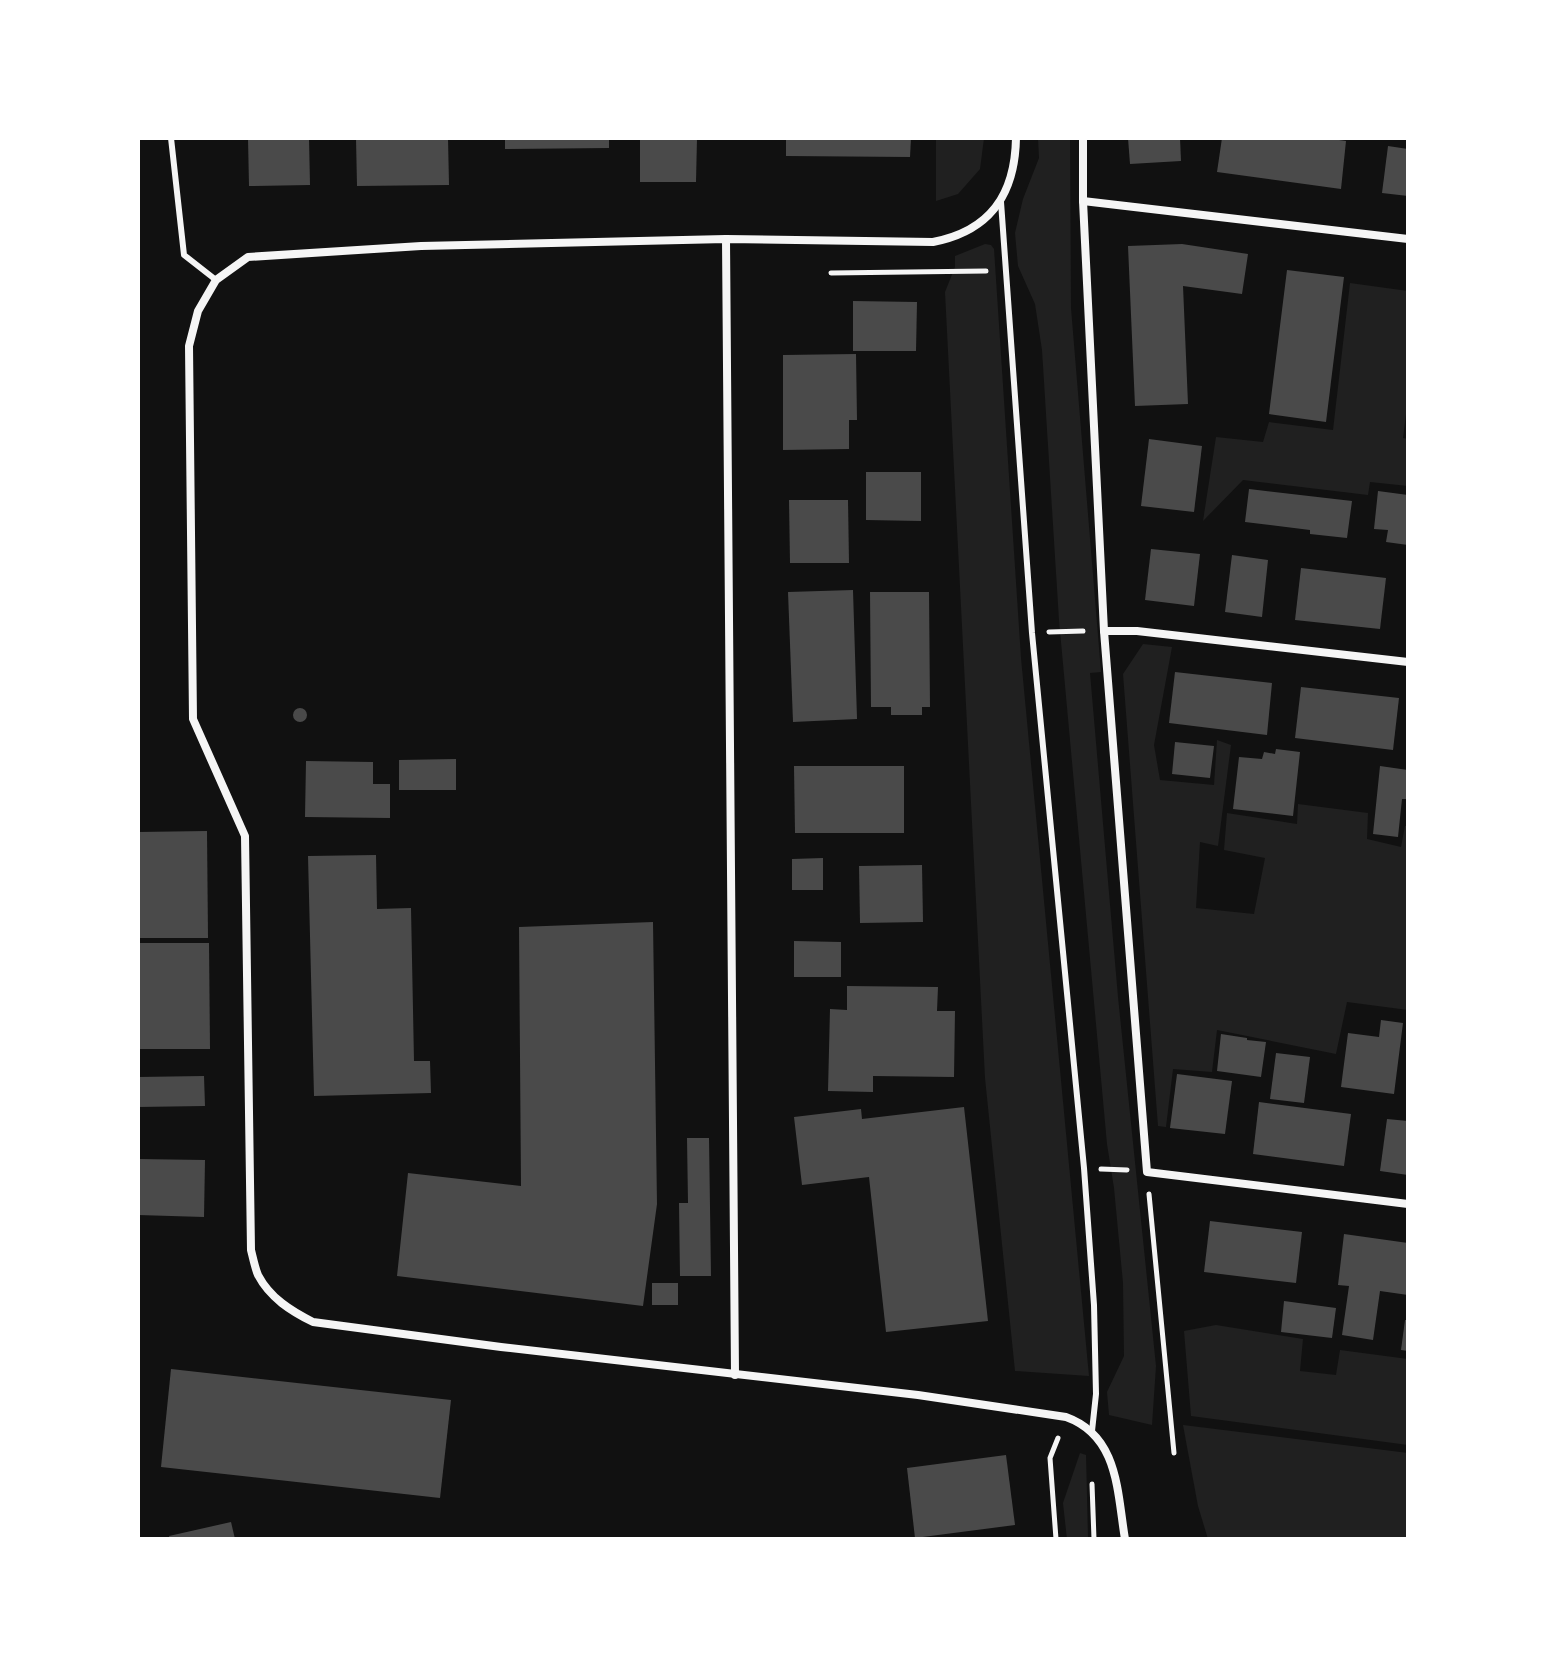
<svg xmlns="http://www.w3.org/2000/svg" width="1546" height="1677" font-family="'Public Sans',sans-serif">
	<rect width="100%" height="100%" fill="#111"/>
	<g fill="#202020">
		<polygon points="936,138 984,138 980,169 958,194 936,201"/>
		<polygon points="1038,138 1070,138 1071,308 1101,672 1090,673 1118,997 1156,1366 1152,1425 1109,1415 1107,1392 1124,1356 1123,1283 1114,1188 1107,1144 1059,620 1042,350 1035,304 1018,266 1015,233 1023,199 1039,158"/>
		<polygon points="985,244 991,245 994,249 1021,658 1089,1376 1015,1371 985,1078 945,292 955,267 955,256"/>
		<polygon points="1350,283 1408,291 1408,398 1403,438 1408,439 1408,486 1370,482 1368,495 1243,480 1203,521 1216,437 1263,442 1269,422 1333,430"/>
		<polygon points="1143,644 1172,647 1154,745 1160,780 1214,785 1217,740 1231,745 1218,846 1200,842 1196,908 1254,914 1265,858 1224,850 1227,813 1297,824 1298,804 1368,813 1367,839 1401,847 1405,826 1408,826 1408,1010 1347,1002 1336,1054 1217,1030 1212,1072 1173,1069 1166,1127 1158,1126 1123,674"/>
		<polygon points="1216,1325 1303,1339 1300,1371 1336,1375 1340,1350 1408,1359 1408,1445 1191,1416 1184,1331"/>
		<polygon points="1183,1425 1408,1453 1408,1539 1208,1539 1198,1506"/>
		<polygon points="1080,1453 1086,1455 1088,1539 1067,1539 1063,1503"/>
	</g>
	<g fill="#4a4a4a">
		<polygon points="248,138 309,138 310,185 249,186"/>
		<polygon points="356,138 448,138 449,185 357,186"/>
		<polygon points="505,138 609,138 609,148 505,149"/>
		<polygon points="640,138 697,138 696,182 640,182"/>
		<polygon points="786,138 911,138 910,157 786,156"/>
		<polygon points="1128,138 1180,138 1181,161 1130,164"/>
		<polygon points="1222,138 1325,138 1346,141 1341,189 1217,172"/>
		<polygon points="1388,146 1408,149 1408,196 1382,193"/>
		<polygon points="1182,244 1248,254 1242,294 1183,286 1188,404 1135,406 1128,246"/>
		<polygon points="1287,270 1344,277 1326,422 1269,414"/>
		<polygon points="853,301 917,302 916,351 853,351"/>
		<polygon points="856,354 857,420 849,420 849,449 783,450 783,355"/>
		<polygon points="1149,439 1202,446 1194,512 1141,506"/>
		<polygon points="866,472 921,472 921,521 866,520"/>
		<polygon points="1249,489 1352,501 1347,538 1310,534 1310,530 1245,522"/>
		<polygon points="1378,491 1408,495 1408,545 1386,542 1388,530 1374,529"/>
		<polygon points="789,500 848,500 849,563 790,563"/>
		<polygon points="1151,549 1200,554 1194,606 1145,600"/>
		<polygon points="1232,555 1268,560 1262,617 1225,612"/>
		<polygon points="1301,568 1386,578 1380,629 1295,620"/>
		<polygon points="853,590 857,719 793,722 788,592"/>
		<polygon points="870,592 929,592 930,707 922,707 922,715 891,715 891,707 871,707"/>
		<polygon points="1175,672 1272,683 1267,735 1169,723"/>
		<polygon points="1301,687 1399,698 1393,750 1295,738"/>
		<circle cx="300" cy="715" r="7"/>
		<polygon points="1175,742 1214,746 1210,778 1172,774"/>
		<polygon points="1276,749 1300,752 1293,816 1233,809 1239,757 1262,759 1264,752 1275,754"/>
		<polygon points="456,759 456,790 399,790 399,760"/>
		<polygon points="306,761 373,762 373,784 390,784 390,818 305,817"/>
		<polygon points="794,766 904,766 904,833 795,833"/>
		<polygon points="1380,766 1408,770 1408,799 1402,799 1398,837 1373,834"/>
		<polygon points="207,831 208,938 138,938 138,832"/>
		<polygon points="376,855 377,909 411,908 414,1061 430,1061 431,1093 314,1096 308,856"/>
		<polygon points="823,858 823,890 792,890 792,859"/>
		<polygon points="922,865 923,922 860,923 859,866"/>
		<polygon points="653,922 657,1204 643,1306 397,1276 408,1173 521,1186 519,927"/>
		<polygon points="794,941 841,942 841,977 794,977"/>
		<polygon points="138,943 209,943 210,1049 138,1049"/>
		<polygon points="847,986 938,987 937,1011 955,1011 954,1077 873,1076 873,1092 828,1091 830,1009 847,1010"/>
		<polygon points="1381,1020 1403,1023 1394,1094 1341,1087 1348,1033 1379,1037"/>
		<polygon points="1221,1034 1247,1038 1247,1040 1266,1042 1261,1077 1217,1071"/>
		<polygon points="1276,1053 1310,1057 1304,1103 1270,1099"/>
		<polygon points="1177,1074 1232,1081 1225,1134 1170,1128"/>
		<polygon points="204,1076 205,1106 138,1107 138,1077"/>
		<polygon points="1259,1102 1351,1114 1344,1166 1253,1154"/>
		<polygon points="964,1107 988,1321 886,1332 869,1177 802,1185 794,1117 861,1109 862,1119"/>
		<polygon points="1387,1119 1408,1121 1408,1175 1380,1171"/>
		<polygon points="687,1138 709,1138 711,1276 680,1276 679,1203 688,1203"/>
		<polygon points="138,1159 205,1160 204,1217 138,1215"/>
		<polygon points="1210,1221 1302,1232 1296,1283 1204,1272"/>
		<polygon points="1344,1234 1408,1243 1408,1295 1380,1291 1373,1340 1342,1335 1349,1286 1338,1285"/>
		<rect x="652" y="1283" width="26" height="22"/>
		<polygon points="1284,1301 1336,1308 1332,1338 1281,1332"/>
		<polygon points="1405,1320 1408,1320 1408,1351 1401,1350"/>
		<polygon points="171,1369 451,1400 440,1498 161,1467"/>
		<polygon points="1006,1455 1015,1525 915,1538 907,1468"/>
		<polygon points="231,1522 235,1539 170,1539 169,1536"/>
	</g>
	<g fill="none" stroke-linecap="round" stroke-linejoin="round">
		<g stroke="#f5f5f5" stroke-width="5">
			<polyline points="831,273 986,271"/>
			<polyline points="1049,632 1083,631"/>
			<polyline points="1101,1169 1127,1170"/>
			<polyline points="1149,1194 1174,1453"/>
			<polyline points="1092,1484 1094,1539"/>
			<polyline points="1056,1539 1050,1458 1058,1438"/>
		</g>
		<g stroke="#f5f5f5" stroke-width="6">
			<polyline points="171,138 184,255 216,280"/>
			<polyline points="1001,202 1032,633 1084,1168 1094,1305 1096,1394 1092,1431"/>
		</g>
		<g stroke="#f5f5f5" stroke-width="8">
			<path d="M1016,138C1015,195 990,231 933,242L726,239L421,246L248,257L216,280L198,311L189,346L193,719L245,836L251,1250C253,1258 255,1268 258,1275C270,1298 291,1311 313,1322L501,1347L918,1395L1066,1417C1119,1436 1117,1492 1125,1539"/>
			<polyline points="1083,138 1083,201 1104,631 1147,1172 1408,1204"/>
			<polyline points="1083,201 1408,239"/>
			<polyline points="726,239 735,1375"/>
			<polyline points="1104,631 1137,631 1408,662"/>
		</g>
	</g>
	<rect width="1546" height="1677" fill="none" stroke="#ffffff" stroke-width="280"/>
</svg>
